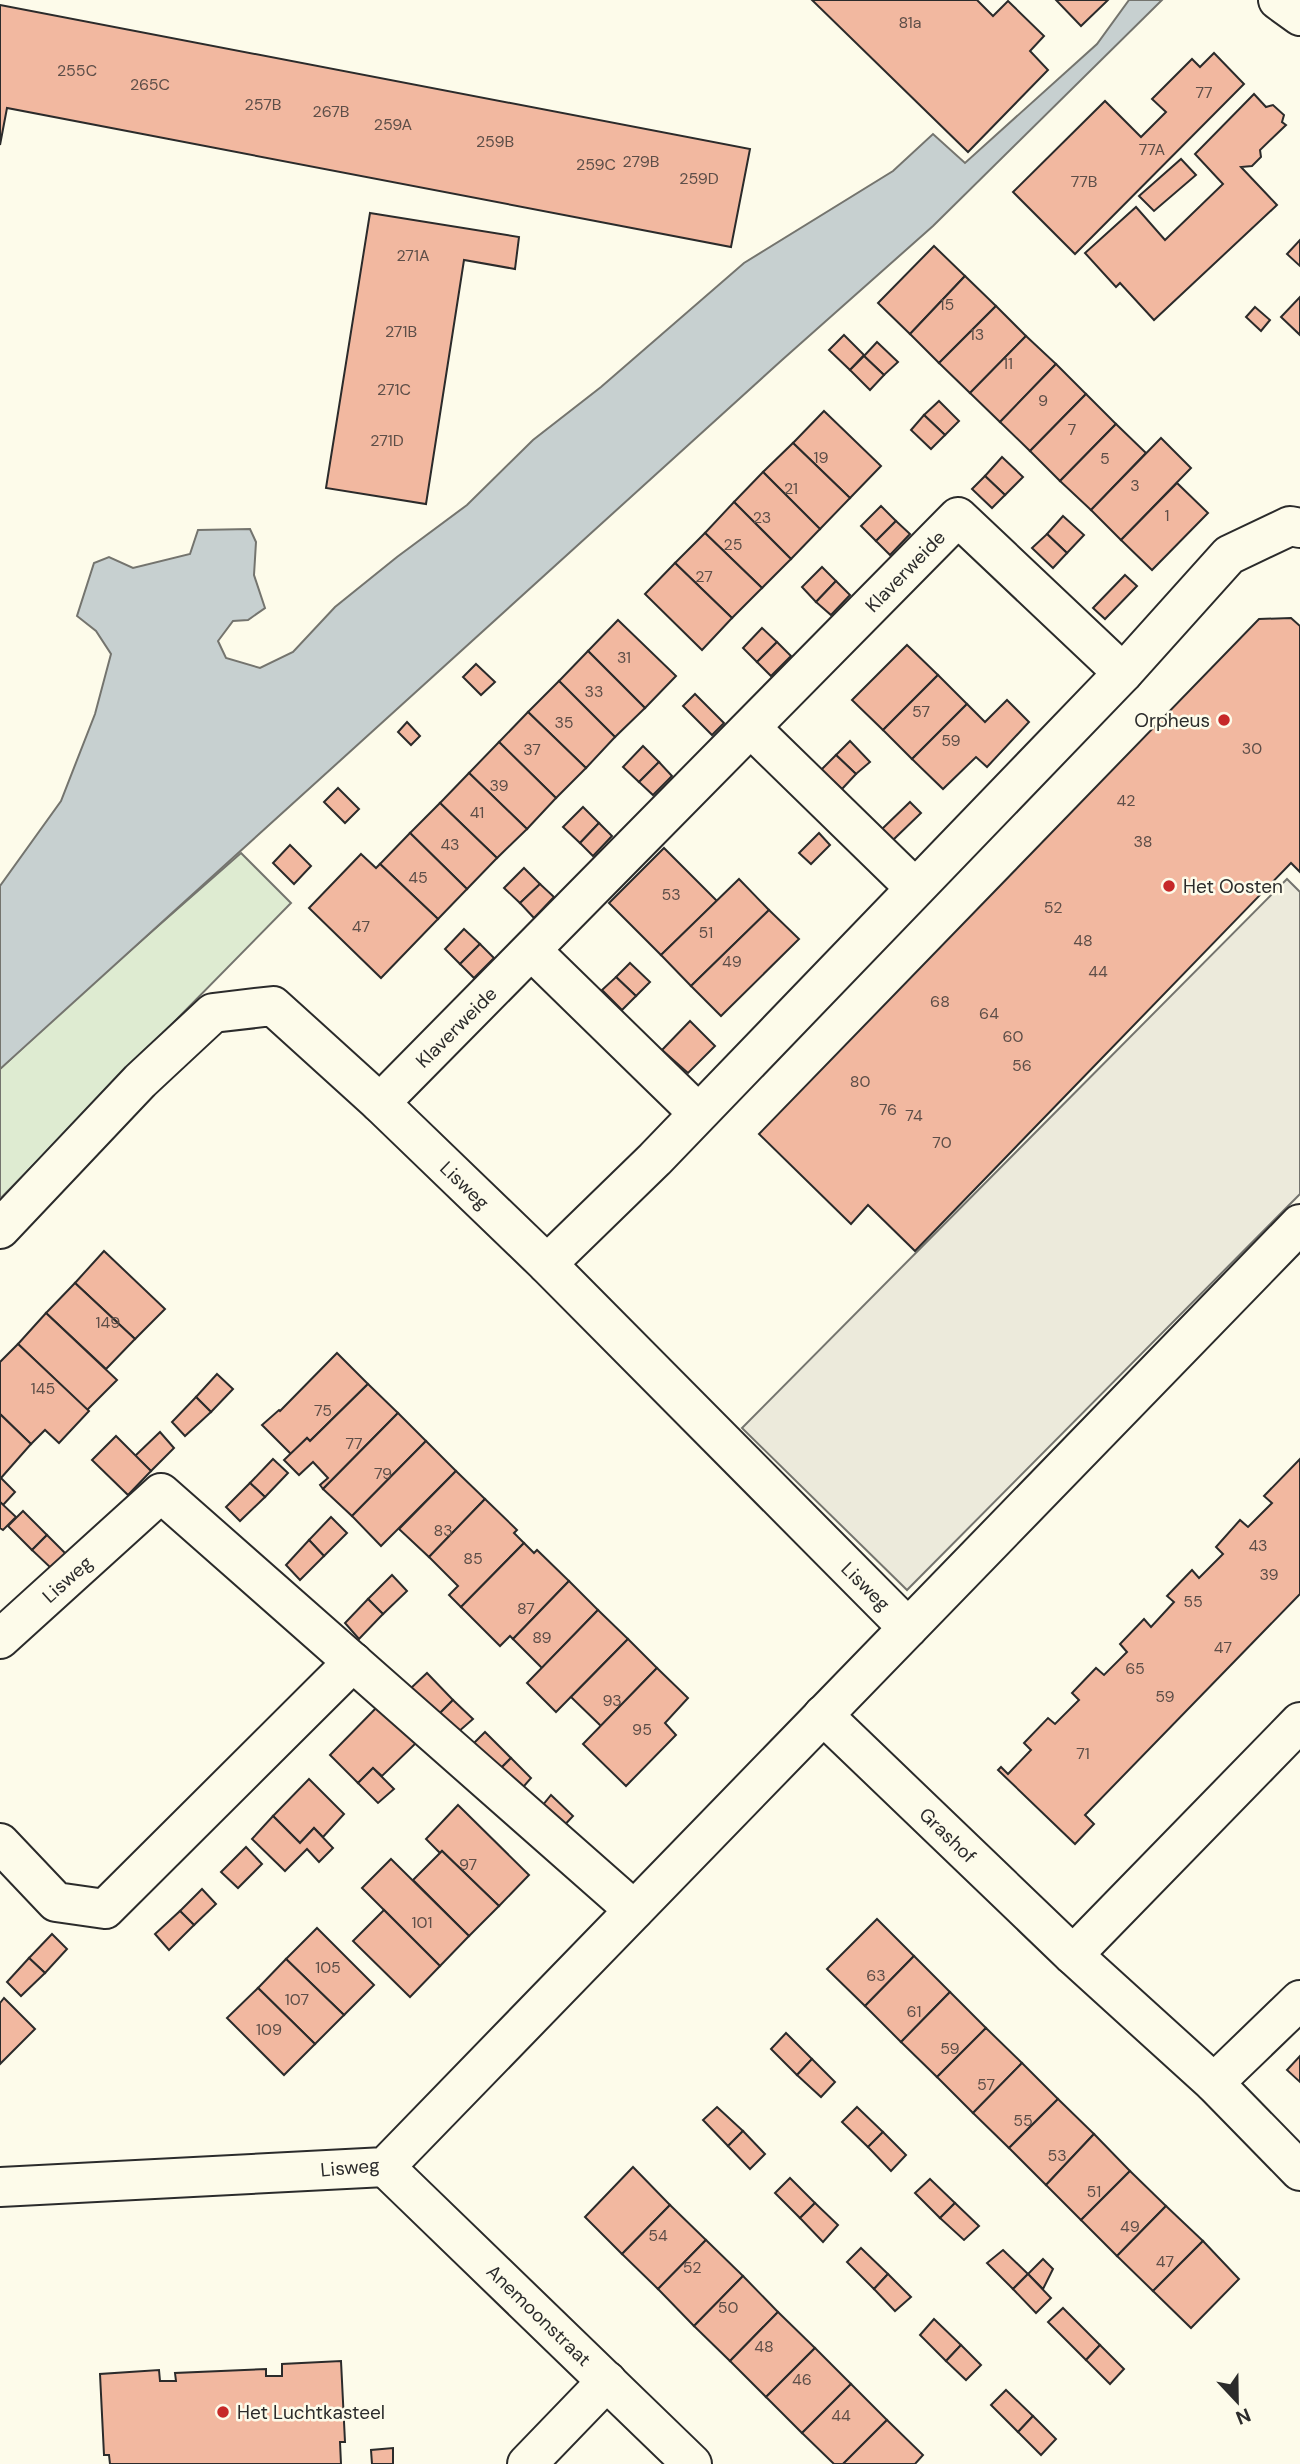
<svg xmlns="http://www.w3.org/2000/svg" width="1300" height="2464" font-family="'DM Sans',sans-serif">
	<rect width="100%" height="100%" fill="#fdfbea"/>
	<polygon fill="#deebd1" stroke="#74746e" stroke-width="2" points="241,853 291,903 0,1199 0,1069 75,999"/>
	<polygon fill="#eceadb" stroke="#74746e" stroke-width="2" points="1287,879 1300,892 1300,1194 907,1590 742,1428"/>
	<polygon fill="#c7d0d0" stroke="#74746e" stroke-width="2" points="1129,0 1162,0 933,226 782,360 0,1069 0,886 61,801 95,714 111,654 96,631 77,616 94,563 109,557 133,568 190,554 198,530 250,529 256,542 254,575 265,608 248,620 233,621 218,641 226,658 260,668 293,652 335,607 397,557 467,505 533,440 601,387 744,263 893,171 933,134 965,163 1097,44"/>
	<g fill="#f2b8a0" stroke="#2b2b2b" stroke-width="2">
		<polygon points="812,0 977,0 993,16 1008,1 1044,36 1030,51 1048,70 968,152"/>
		<polygon points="1056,0 1108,0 1081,26"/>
		<polygon points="0,5 750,149 731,247 7,108 0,145"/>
		<polygon points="1214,53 1244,84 1075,254 1013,192 1105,101 1141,137 1166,112 1152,99 1192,59 1200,67"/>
		<polygon points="1254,94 1266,107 1273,105 1284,115 1282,122 1286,125 1260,150 1261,157 1252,166 1241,167 1277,205 1154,320 1120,283 1116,287 1085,253 1136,207 1165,240 1223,184 1195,154"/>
		<polygon points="1181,159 1196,175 1154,211 1139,196"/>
		<polygon points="370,213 519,237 515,269 464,260 426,504 326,488"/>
		<polygon points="1300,240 1300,266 1287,254"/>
		<polygon points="934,246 965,276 910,334 878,303"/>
		<polygon points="965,276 996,306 939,363 910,334"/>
		<polygon points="1300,297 1300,335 1281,317"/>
		<polygon points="996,306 1026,336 970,393 939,363"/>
		<polygon points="1255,307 1270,320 1261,331 1246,317"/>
		<polygon points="844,335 864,355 850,370 829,350"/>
		<polygon points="1026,336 1056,364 1000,422 970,393"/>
		<polygon points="877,342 898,362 884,375 864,356"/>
		<polygon points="864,356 884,375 870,390 850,370"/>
		<polygon points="1056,364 1086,394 1030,451 1000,422"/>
		<polygon points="1086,394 1116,424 1060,481 1030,451"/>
		<polygon points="939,401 959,421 945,435 924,415"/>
		<polygon points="824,411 881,466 850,498 793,443"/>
		<polygon points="924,415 945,435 931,449 911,430"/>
		<polygon points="1116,424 1146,453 1091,510 1060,481"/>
		<polygon points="1161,438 1191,468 1121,540 1091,510"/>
		<polygon points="793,443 850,498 820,529 763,472"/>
		<polygon points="1002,457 1023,477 1005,495 985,476"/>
		<polygon points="763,472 820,529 791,559 734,502"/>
		<polygon points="985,476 1005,495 992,508 972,489"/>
		<polygon points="1177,483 1208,513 1152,570 1121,540"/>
		<polygon points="734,502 791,559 762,588 705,533"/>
		<polygon points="881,506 896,521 876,541 861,526"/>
		<polygon points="1063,516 1084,535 1067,553 1047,534"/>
		<polygon points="896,521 910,534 890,555 876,541"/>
		<polygon points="705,533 762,588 732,618 675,563"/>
		<polygon points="1047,534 1067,553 1053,568 1032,548"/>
		<polygon points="675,563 732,618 702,650 645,594"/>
		<polygon points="822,567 836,581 816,602 802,587"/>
		<polygon points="1125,575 1137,586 1105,619 1093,608"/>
		<polygon points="836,581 850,595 831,615 816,602"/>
		<polygon points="1291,618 1300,626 1300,872 1291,863 915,1251 868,1205 851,1224 759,1134 1259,619"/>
		<polygon points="618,620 676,676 645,708 588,651"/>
		<polygon points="762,628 777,642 757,662 743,648"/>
		<polygon points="777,642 791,656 771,676 757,662"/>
		<polygon points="907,645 938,675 883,730 852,700"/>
		<polygon points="588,651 645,708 615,737 559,681"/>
		<polygon points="476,664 495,682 481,695 463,677"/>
		<polygon points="938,675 967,704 912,759 883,730"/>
		<polygon points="559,681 615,737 586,768 528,712"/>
		<polygon points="695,694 724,723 712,735 683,706"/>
		<polygon points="1007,700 1029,722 987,767 976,757 943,789 912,759 967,704 985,722"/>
		<polygon points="528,712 586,768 556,798 499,742"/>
		<polygon points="407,722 420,736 411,745 398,732"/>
		<polygon points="850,741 870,762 856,774 836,755"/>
		<polygon points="499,742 556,798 527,829 469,773"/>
		<polygon points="643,746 659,762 639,782 623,767"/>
		<polygon points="836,755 856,774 842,789 821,770"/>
		<polygon points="659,762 672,776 653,795 639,782"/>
		<polygon points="469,773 527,829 497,858 440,803"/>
		<polygon points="338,788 359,809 345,823 324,802"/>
		<polygon points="910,802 921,813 893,840 882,829"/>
		<polygon points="440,803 497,858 467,889 410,833"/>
		<polygon points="583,807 599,823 580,843 563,827"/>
		<polygon points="599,823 612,836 593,856 580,843"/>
		<polygon points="410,833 467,889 438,919 380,864"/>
		<polygon points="819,833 830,845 811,864 799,853"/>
		<polygon points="290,845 311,866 294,884 273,863"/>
		<polygon points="664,848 717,901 661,955 609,903"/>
		<polygon points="361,854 376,868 380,864 438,919 381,978 309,908"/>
		<polygon points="524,868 540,884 520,903 504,888"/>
		<polygon points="739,879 769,910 691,986 661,955"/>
		<polygon points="540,884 554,897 534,918 520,903"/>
		<polygon points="769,910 799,939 721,1016 691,986"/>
		<polygon points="464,929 480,944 460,964 445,949"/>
		<polygon points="480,944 494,958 474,978 460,964"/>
		<polygon points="630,963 650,982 636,996 616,977"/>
		<polygon points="616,977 636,996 622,1010 602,990"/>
		<polygon points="690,1021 715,1046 688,1073 662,1050"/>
		<polygon points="104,1251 165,1309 135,1339 75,1283"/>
		<polygon points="75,1283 135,1339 106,1369 46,1313"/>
		<polygon points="46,1313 117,1380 87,1410 18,1344"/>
		<polygon points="18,1344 89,1411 59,1443 45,1430 31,1444 0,1414 0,1362"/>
		<polygon points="337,1353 368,1384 310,1441 307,1438 291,1454 262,1425 279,1410 280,1411"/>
		<polygon points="217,1374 233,1389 211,1412 196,1397"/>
		<polygon points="368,1384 398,1413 323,1489 320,1485 328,1478 313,1462 299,1475 284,1460 307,1438 310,1441"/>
		<polygon points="196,1397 211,1412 185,1436 172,1422"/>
		<polygon points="398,1413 426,1441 352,1516 323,1489"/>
		<polygon points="0,1414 31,1444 1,1478 15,1492 3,1505 0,1502"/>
		<polygon points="160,1432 174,1448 151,1471 135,1456"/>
		<polygon points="116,1436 151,1471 128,1495 92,1460"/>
		<polygon points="426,1441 456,1471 381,1546 352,1516"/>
		<polygon points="273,1459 288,1473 265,1497 250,1483"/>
		<polygon points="1300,1459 1300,1594 1085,1815 1094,1824 1075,1844 998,1770 1001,1767 1008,1774 1031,1750 1024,1743 1048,1718 1055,1724 1079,1700 1072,1693 1096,1668 1104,1675 1127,1652 1120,1644 1144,1619 1151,1627 1174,1602 1167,1596 1192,1570 1199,1578 1223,1554 1216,1547 1240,1520 1248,1527 1272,1503 1264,1496"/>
		<polygon points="456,1471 485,1499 429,1557 399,1529"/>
		<polygon points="250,1483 265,1497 240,1521 226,1507"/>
		<polygon points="485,1499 517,1530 514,1533 524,1543 461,1607 449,1595 458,1586 429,1557"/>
		<polygon points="0,1502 16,1517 3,1530 0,1528"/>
		<polygon points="23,1511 47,1535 32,1550 8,1526"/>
		<polygon points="331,1517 347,1533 324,1556 309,1540"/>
		<polygon points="47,1535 68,1556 53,1570 32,1550"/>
		<polygon points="309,1540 324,1556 300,1580 286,1565"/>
		<polygon points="524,1543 534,1553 537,1550 569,1581 513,1639 510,1636 500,1646 461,1607"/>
		<polygon points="392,1575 407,1591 383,1614 368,1599"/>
		<polygon points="569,1581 598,1610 542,1668 513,1639"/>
		<polygon points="368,1599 383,1614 359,1639 345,1623"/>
		<polygon points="598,1610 628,1639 556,1712 527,1683"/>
		<polygon points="628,1639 657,1668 601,1726 571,1697"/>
		<polygon points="657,1668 688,1698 665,1723 676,1735 626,1786 583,1744"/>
		<polygon points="427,1673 453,1700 438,1715 411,1688"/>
		<polygon points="453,1700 473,1719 457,1733 438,1715"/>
		<polygon points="380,1704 417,1742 382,1776 373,1768 358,1783 330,1755"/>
		<polygon points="485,1732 511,1758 497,1772 471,1746"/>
		<polygon points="511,1758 531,1778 518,1793 497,1772"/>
		<polygon points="373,1768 394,1789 378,1803 358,1783"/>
		<polygon points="309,1779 344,1814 323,1837 314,1828 300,1843 273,1816"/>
		<polygon points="551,1795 573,1816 560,1830 539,1810"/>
		<polygon points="458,1805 529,1875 499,1906 442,1851 440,1853 426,1839"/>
		<polygon points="273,1816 300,1843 314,1828 333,1848 319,1862 307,1849 285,1871 252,1839"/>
		<polygon points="246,1847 262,1864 238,1888 221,1872"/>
		<polygon points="442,1851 499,1906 469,1936 413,1880"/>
		<polygon points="391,1859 469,1936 440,1966 362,1888"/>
		<polygon points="202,1889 216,1904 194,1925 180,1911"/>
		<polygon points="384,1910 440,1966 410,1997 353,1941"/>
		<polygon points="180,1911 194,1925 169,1950 155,1934"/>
		<polygon points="877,1919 914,1956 865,2006 827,1969"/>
		<polygon points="317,1928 374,1985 344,2015 286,1959"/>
		<polygon points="52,1934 67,1949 45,1973 29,1958"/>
		<polygon points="914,1956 950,1992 901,2042 865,2006"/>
		<polygon points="29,1958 45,1973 21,1996 7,1982"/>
		<polygon points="286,1959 344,2015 315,2044 258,1988"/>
		<polygon points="258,1988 315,2044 284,2075 227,2018"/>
		<polygon points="950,1992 986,2028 937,2077 901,2042"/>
		<polygon points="4,1998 35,2029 0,2064 0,2003"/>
		<polygon points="986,2028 1022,2063 973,2113 937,2077"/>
		<polygon points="786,2033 812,2059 797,2075 771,2049"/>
		<polygon points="1300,2056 1300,2082 1287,2070"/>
		<polygon points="812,2059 835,2082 821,2097 797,2075"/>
		<polygon points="1022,2063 1058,2099 1009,2148 973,2113"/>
		<polygon points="1058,2099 1094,2134 1046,2185 1009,2148"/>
		<polygon points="717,2107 743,2131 728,2146 703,2120"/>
		<polygon points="857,2107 883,2132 868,2147 842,2122"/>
		<polygon points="743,2131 765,2154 750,2169 728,2146"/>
		<polygon points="883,2132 906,2155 891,2171 868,2147"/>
		<polygon points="1094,2134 1130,2171 1081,2220 1046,2185"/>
		<polygon points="633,2167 670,2205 622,2254 585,2217"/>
		<polygon points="1130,2171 1166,2206 1117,2256 1081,2220"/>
		<polygon points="790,2178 815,2203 800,2218 775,2193"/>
		<polygon points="930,2179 955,2203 940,2218 915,2193"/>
		<polygon points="815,2203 838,2225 823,2242 800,2218"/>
		<polygon points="955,2203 979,2226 964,2240 940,2218"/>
		<polygon points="670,2205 706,2240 658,2289 622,2254"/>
		<polygon points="1166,2206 1203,2241 1153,2291 1117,2256"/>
		<polygon points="706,2240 743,2276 694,2326 658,2289"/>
		<polygon points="1203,2241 1239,2279 1191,2328 1153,2291"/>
		<polygon points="861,2248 888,2274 874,2289 847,2262"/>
		<polygon points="1003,2250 1028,2274 1013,2289 987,2263"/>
		<polygon points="1043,2259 1053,2269 1043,2289 1028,2274"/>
		<polygon points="888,2274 911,2297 895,2311 874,2289"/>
		<polygon points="1028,2274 1051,2298 1036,2313 1013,2289"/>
		<polygon points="743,2276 778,2312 730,2361 694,2326"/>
		<polygon points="1063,2308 1100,2345 1086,2360 1048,2322"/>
		<polygon points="778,2312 815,2348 766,2397 730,2361"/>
		<polygon points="934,2319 961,2345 946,2361 920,2335"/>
		<polygon points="961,2345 981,2365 966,2380 946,2361"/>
		<polygon points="1100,2345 1124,2369 1110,2384 1086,2360"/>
		<polygon points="815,2348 851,2384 802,2433 766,2397"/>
		<polygon points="341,2361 345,2442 340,2442 341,2464 110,2464 109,2455 104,2455 100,2374 159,2370 160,2381 176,2381 175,2373 266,2369 266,2376 282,2376 282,2364"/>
		<polygon points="851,2384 887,2420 843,2464 834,2464 802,2433"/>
		<polygon points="1006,2390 1033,2416 1018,2432 991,2405"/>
		<polygon points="1033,2416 1056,2439 1041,2455 1018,2432"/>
		<polygon points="887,2420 923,2455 915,2464 843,2464"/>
		<polygon points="393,2448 393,2464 372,2464 371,2450"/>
	</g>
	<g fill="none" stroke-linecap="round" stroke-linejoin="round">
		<g stroke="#2b2b2b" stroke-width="42">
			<g id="street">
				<polyline points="1123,673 1229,555 1290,526 1300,528"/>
				<polyline points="751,728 915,888"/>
				<polyline points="532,951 698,1113"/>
				<polyline points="380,1103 958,517 1123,673 655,1159 547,1264"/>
				<polyline points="0,1229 140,1081 213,1013 273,1006 380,1103 547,1264 908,1628"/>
				<polyline points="0,1639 161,1493 634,1910"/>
				<polyline points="823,1715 1073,1955 1214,2083 1300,2171"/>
				<polyline points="0,1843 56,1902 105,1909 353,1662"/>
				<polyline points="1073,1955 1300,1722"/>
				<polyline points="1214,2083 1300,2000"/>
				<polyline points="385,2167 692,2464"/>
				<polyline points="0,2187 385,2167 1300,1224"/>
				<polyline points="527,2464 607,2381"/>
			</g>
		</g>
		<g stroke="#2b2b2b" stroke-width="42">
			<polyline id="secondary" points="1278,0 1300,16"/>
		</g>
		<use href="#street" stroke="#fdfbea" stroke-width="38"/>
		<use href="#secondary" stroke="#fdfbea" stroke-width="38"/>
	</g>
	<g fill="#c62828" stroke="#fdfbea" stroke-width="2.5">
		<circle cx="1224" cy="720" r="7"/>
		<circle cx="1169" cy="886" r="7"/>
		<circle cx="223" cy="2412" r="7"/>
	</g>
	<g text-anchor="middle" stroke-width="5" stroke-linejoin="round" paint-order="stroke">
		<g font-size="16" fill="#5d4e48">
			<text x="910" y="28">81a</text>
			<text x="77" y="76">255C</text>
			<text x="150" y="90">265C</text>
			<text x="1204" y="98">77</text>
			<text x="263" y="110">257B</text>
			<text x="331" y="117">267B</text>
			<text x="393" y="130">259A</text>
			<text x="495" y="147">259B</text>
			<text x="1152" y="155">77A</text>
			<text x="641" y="167">279B</text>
			<text x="596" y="170">259C</text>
			<text x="699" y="184">259D</text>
			<text x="1084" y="187">77B</text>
			<text x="413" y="261">271A</text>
			<text x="947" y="310">15</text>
			<text x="401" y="337">271B</text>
			<text x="977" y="340">13</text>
			<text x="1008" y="369">11</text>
			<text x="394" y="395">271C</text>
			<text x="1043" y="406">9</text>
			<text x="1072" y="435">7</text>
			<text x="387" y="446">271D</text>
			<text x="821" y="463">19</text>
			<text x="1105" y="464">5</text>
			<text x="1135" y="491">3</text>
			<text x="791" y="494">21</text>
			<text x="1167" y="521">1</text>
			<text x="762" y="523">23</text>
			<text x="733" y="550">25</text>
			<text x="704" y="582">27</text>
			<text x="624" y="663">31</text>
			<text x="594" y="697">33</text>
			<text x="921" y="717">57</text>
			<text x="564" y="728">35</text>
			<text x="951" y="746">59</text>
			<text x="1252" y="754">30</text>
			<text x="532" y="755">37</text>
			<text x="499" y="791">39</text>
			<text x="1126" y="806">42</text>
			<text x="477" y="818">41</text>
			<text x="1143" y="847">38</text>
			<text x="450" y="850">43</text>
			<text x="418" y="883">45</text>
			<text x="671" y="900">53</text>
			<text x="1053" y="913">52</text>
			<text x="361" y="932">47</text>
			<text x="706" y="938">51</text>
			<text x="1083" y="946">48</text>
			<text x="732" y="967">49</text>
			<text x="1098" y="977">44</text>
			<text x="940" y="1007">68</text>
			<text x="989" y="1019">64</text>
			<text x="1013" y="1042">60</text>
			<text x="1022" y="1071">56</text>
			<text x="860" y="1087">80</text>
			<text x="888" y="1115">76</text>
			<text x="914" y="1121">74</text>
			<text x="942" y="1148">70</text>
			<text x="108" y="1328">149</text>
			<text x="43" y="1394">145</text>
			<text x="323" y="1416">75</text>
			<text x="354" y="1449">77</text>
			<text x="383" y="1479">79</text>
			<text x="443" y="1536">83</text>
			<text x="1258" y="1551">43</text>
			<text x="473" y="1564">85</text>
			<text x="1269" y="1580">39</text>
			<text x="1193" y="1607">55</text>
			<text x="526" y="1614">87</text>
			<text x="542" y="1643">89</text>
			<text x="1223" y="1653">47</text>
			<text x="1135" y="1674">65</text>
			<text x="1165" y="1702">59</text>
			<text x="612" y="1706">93</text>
			<text x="642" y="1735">95</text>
			<text x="1083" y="1759">71</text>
			<text x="468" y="1870">97</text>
			<text x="422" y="1928">101</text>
			<text x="328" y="1973">105</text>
			<text x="876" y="1981">63</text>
			<text x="297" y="2005">107</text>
			<text x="914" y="2017">61</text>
			<text x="269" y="2035">109</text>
			<text x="950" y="2054">59</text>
			<text x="986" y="2090">57</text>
			<text x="1023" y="2126">55</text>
			<text x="1057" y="2161">53</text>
			<text x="1094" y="2197">51</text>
			<text x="1130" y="2232">49</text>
			<text x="658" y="2241">54</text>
			<text x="1165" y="2267">47</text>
			<text x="692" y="2273">52</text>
			<text x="728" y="2313">50</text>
			<text x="764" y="2352">48</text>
			<text x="802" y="2385">46</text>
			<text x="841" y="2421">44</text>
		</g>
		<g font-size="19" fill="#2b2b2b" stroke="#fdfbea">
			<text transform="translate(905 571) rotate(-46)" y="7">Klaverweide</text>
			<text transform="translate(456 1027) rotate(-45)" y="7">Klaverweide</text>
			<text transform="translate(465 1185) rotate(44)" y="7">Lisweg</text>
			<text transform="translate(67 1579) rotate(-42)" y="7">Lisweg</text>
			<text transform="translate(866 1586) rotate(45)" y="7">Lisweg</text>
			<text transform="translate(948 1835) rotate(44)" y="7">Grashof</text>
			<text transform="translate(350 2167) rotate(-5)" y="7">Lisweg</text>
			<text transform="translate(539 2315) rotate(44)" y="7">Anemoonstraat</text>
		</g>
		<g font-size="19" fill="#2b2b2b" stroke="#fdfbea" text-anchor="start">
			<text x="1210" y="727" text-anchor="end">Orpheus</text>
			<text x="1183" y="893">Het Oosten</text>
			<text x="237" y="2419">Het Luchtkasteel</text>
		</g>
	</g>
	<g transform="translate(1237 2401) rotate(158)" stroke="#fdfbea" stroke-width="5" paint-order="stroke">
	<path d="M0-5L12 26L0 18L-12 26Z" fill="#2b2b2b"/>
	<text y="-10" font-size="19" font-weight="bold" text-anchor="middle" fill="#2b2b2b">N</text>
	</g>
</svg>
